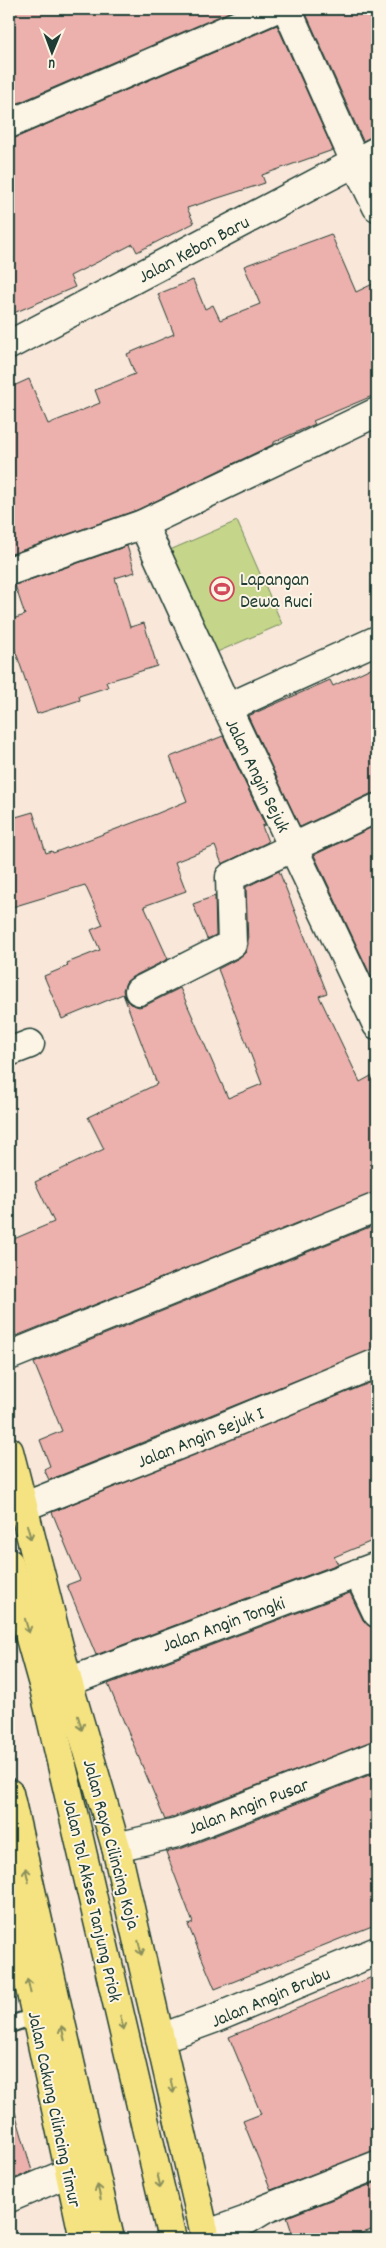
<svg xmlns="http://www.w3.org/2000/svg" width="386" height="2248" font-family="Dekko,sans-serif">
	<rect width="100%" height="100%" fill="#f9e7da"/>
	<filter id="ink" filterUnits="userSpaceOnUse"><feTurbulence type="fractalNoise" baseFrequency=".02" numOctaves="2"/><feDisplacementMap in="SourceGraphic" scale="10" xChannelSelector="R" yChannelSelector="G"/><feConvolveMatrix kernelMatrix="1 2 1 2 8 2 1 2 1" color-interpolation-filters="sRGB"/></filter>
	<g filter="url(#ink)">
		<polygon fill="#c5d589" stroke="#72895e" points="237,521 282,624 208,656 163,553"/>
		<g fill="#ecb1ac" stroke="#1f3d34">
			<polygon points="9,9 236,9 9,107"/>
			<polygon points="304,9 377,9 377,134 363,141"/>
			<polygon points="277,25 333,150 262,175 265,183 187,208 194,223 137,252 133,244 70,276 75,287 9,315 9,139 15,138"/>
			<polygon points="331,234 356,292 377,282 377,394 313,421 315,424 274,442 274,444 137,510 9,555 9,388 29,379 48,424 100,403 95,390 135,374 127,354 174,334 158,294 193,280 205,309 213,305 220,320 260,304 244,266"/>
			<polygon points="127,546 135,572 115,578 130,627 144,623 157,666 106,682 108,687 79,696 80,700 37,714 9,632 9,620 25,615 15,585"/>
			<polygon points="377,665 377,793 370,794 300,827 248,716 330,680 333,686"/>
			<polygon points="223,736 265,825 262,826 268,842 222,864 215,846 175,862 186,891 144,906 168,959 132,977 126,982 123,990 125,998 130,1004 139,1007 146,1005 180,988 228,1098 262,1084 218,969 239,958 246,952 248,944 246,887 279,871 327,993 319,996 360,1082 371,1076 377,1088 377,1192 16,1336 9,1319 9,1241 54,1222 35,1182 104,1149 88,1117 157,1084 123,994 62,1019 44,976 68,966 67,963 100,950 91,930 103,925 85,885 9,908 9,819 33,812 46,853 52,851 53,853 156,814 187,801 170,757"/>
			<polygon points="377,825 377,989 314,855"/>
			<polygon points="215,896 216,935 207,939 193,904"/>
			<polygon points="377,1224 377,1348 49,1480 44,1469 50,1466 40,1440 62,1431 34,1363"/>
			<polygon points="377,1380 377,1539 334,1557 338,1564 96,1655 67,1585 80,1580 52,1512"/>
			<polygon points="350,1593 363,1620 369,1626 377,1628 377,1740 165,1820 108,1684"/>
			<polygon points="377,1772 377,1924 215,1989 188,1925 193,1923 166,1852 183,1848"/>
			<polygon points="377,1975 377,2150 271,2190 243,2121 261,2114 229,2037"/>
			<polygon points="9,2112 15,2112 32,2171 9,2181"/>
			<polygon points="377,2182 377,2228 345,2239 294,2239 287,2217"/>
		</g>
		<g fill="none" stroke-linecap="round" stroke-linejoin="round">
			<g stroke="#1f3d34" stroke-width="19">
				<polyline id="service" points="9,2025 35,2016"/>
			</g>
			<g stroke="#1f3d34" stroke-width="31">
				<g id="minor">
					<polyline points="287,9 355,162 377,207"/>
					<polyline points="9,124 275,9"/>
					<polyline points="143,524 227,708 377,1025"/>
					<polyline points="9,571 143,524 377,412"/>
					<polyline points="227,708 377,640"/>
					<polyline points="139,991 232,944 230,877 377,808"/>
					<polyline points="9,1052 30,1044"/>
					<polyline points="9,1356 377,1207"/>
					<polyline points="23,1507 194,1439 377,1363"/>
					<polyline points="358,1573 377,1613"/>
					<polyline points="68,1682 377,1566"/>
					<polyline points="116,1847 177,1833 377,1755"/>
					<polyline points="161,2038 213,2019 377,1951"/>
					<polyline points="9,2198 70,2172"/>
					<polyline points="205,2235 247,2220 265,2209 377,2165"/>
				</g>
			</g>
			<g stroke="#1f3d34" stroke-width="31">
				<polyline id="tertiary" points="9,345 377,151"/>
			</g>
			<g stroke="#1f3d34" stroke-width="31">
				<g id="trunk">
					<polyline points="9,1451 68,1682 116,1847 206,2239"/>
					<polyline points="9,1891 84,2239"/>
				</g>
			</g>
			<g stroke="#1f3d34" stroke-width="31">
				<g id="motorway">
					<polyline points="9,1563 44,1688 172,2239"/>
					<polyline points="9,1793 110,2239"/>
				</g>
			</g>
			<use href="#service" stroke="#fcf5e5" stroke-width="15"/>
			<use href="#minor" stroke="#fcf5e5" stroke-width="28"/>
			<use href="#tertiary" stroke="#fcf5e5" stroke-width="28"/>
			<use href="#trunk" stroke="#f5e382" stroke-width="28"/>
			<use href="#motorway" stroke="#f5e382" stroke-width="28"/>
		</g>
		<defs><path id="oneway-shaft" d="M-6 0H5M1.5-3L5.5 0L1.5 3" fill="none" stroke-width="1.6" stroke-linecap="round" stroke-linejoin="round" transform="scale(1.25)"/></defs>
		<g stroke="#8a905b">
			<use href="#oneway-shaft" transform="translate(29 1532) rotate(75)"/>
			<use href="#oneway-shaft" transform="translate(27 1626) rotate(74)"/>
			<use href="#oneway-shaft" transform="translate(80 1723) rotate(74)"/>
			<use href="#oneway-shaft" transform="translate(27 1875) rotate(-103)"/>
			<use href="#oneway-shaft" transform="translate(140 1948) rotate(77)"/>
			<use href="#oneway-shaft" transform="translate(29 1986) rotate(-102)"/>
			<use href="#oneway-shaft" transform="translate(122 2023) rotate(77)"/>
			<use href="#oneway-shaft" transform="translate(63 2033) rotate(-103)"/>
			<use href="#oneway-shaft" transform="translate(172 2086) rotate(77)"/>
			<use href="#oneway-shaft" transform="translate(159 2181) rotate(77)"/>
			<use href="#oneway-shaft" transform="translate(99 2192) rotate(-103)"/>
		</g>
	</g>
	<defs>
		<g id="stadium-ring" transform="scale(1.25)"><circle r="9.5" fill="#fcf5e5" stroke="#d1495b" stroke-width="1.5"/><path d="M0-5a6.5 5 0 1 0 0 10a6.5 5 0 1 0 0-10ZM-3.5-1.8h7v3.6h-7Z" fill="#d1495b"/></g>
	</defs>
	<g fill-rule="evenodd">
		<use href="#stadium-ring" x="222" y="589"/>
	</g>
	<g text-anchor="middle" stroke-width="4" stroke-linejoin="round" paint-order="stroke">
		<g font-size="19" fill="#1f3d34" stroke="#fcf5e5">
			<text transform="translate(193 248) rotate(-28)" y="7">Jalan Kebon Baru</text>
			<text transform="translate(259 775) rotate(64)" y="7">Jalan Angin Sejuk</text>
			<text transform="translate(200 1436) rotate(-22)" y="7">Jalan Angin Sejuk I</text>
			<text transform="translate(223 1623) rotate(-20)" y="7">Jalan Angin Tongki</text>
			<text transform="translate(248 1805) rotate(-21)" y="7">Jalan Angin Pusar</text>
			<text transform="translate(113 1844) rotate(75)" y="7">Jalan Raya Cilincing Koja</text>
			<text transform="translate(94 1900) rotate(77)" y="7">Jalan Tol Akses Tanjung Priok</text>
			<text transform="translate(270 1996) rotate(-23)" y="7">Jalan Angin Brubu</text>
			<text transform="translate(56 2109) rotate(78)" y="7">Jalan Cakung Cilincing Timur</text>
		</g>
		<g font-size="19" fill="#1f3d34" stroke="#fcf5e5" text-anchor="start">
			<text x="240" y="585">Lapangan<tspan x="240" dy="22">Dewa Ruci</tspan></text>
		</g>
	</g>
	<rect width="386" height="2248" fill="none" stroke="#fcf5e5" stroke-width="30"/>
	<rect x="15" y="15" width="356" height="2218" fill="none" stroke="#1f3d34" stroke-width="2" filter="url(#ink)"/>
	<g transform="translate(52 52) rotate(181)" stroke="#fcf5e5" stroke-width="4" paint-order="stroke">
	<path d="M0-4L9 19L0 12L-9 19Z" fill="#1f3d34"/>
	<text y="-8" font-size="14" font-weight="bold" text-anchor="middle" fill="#1f3d34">U</text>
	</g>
</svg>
